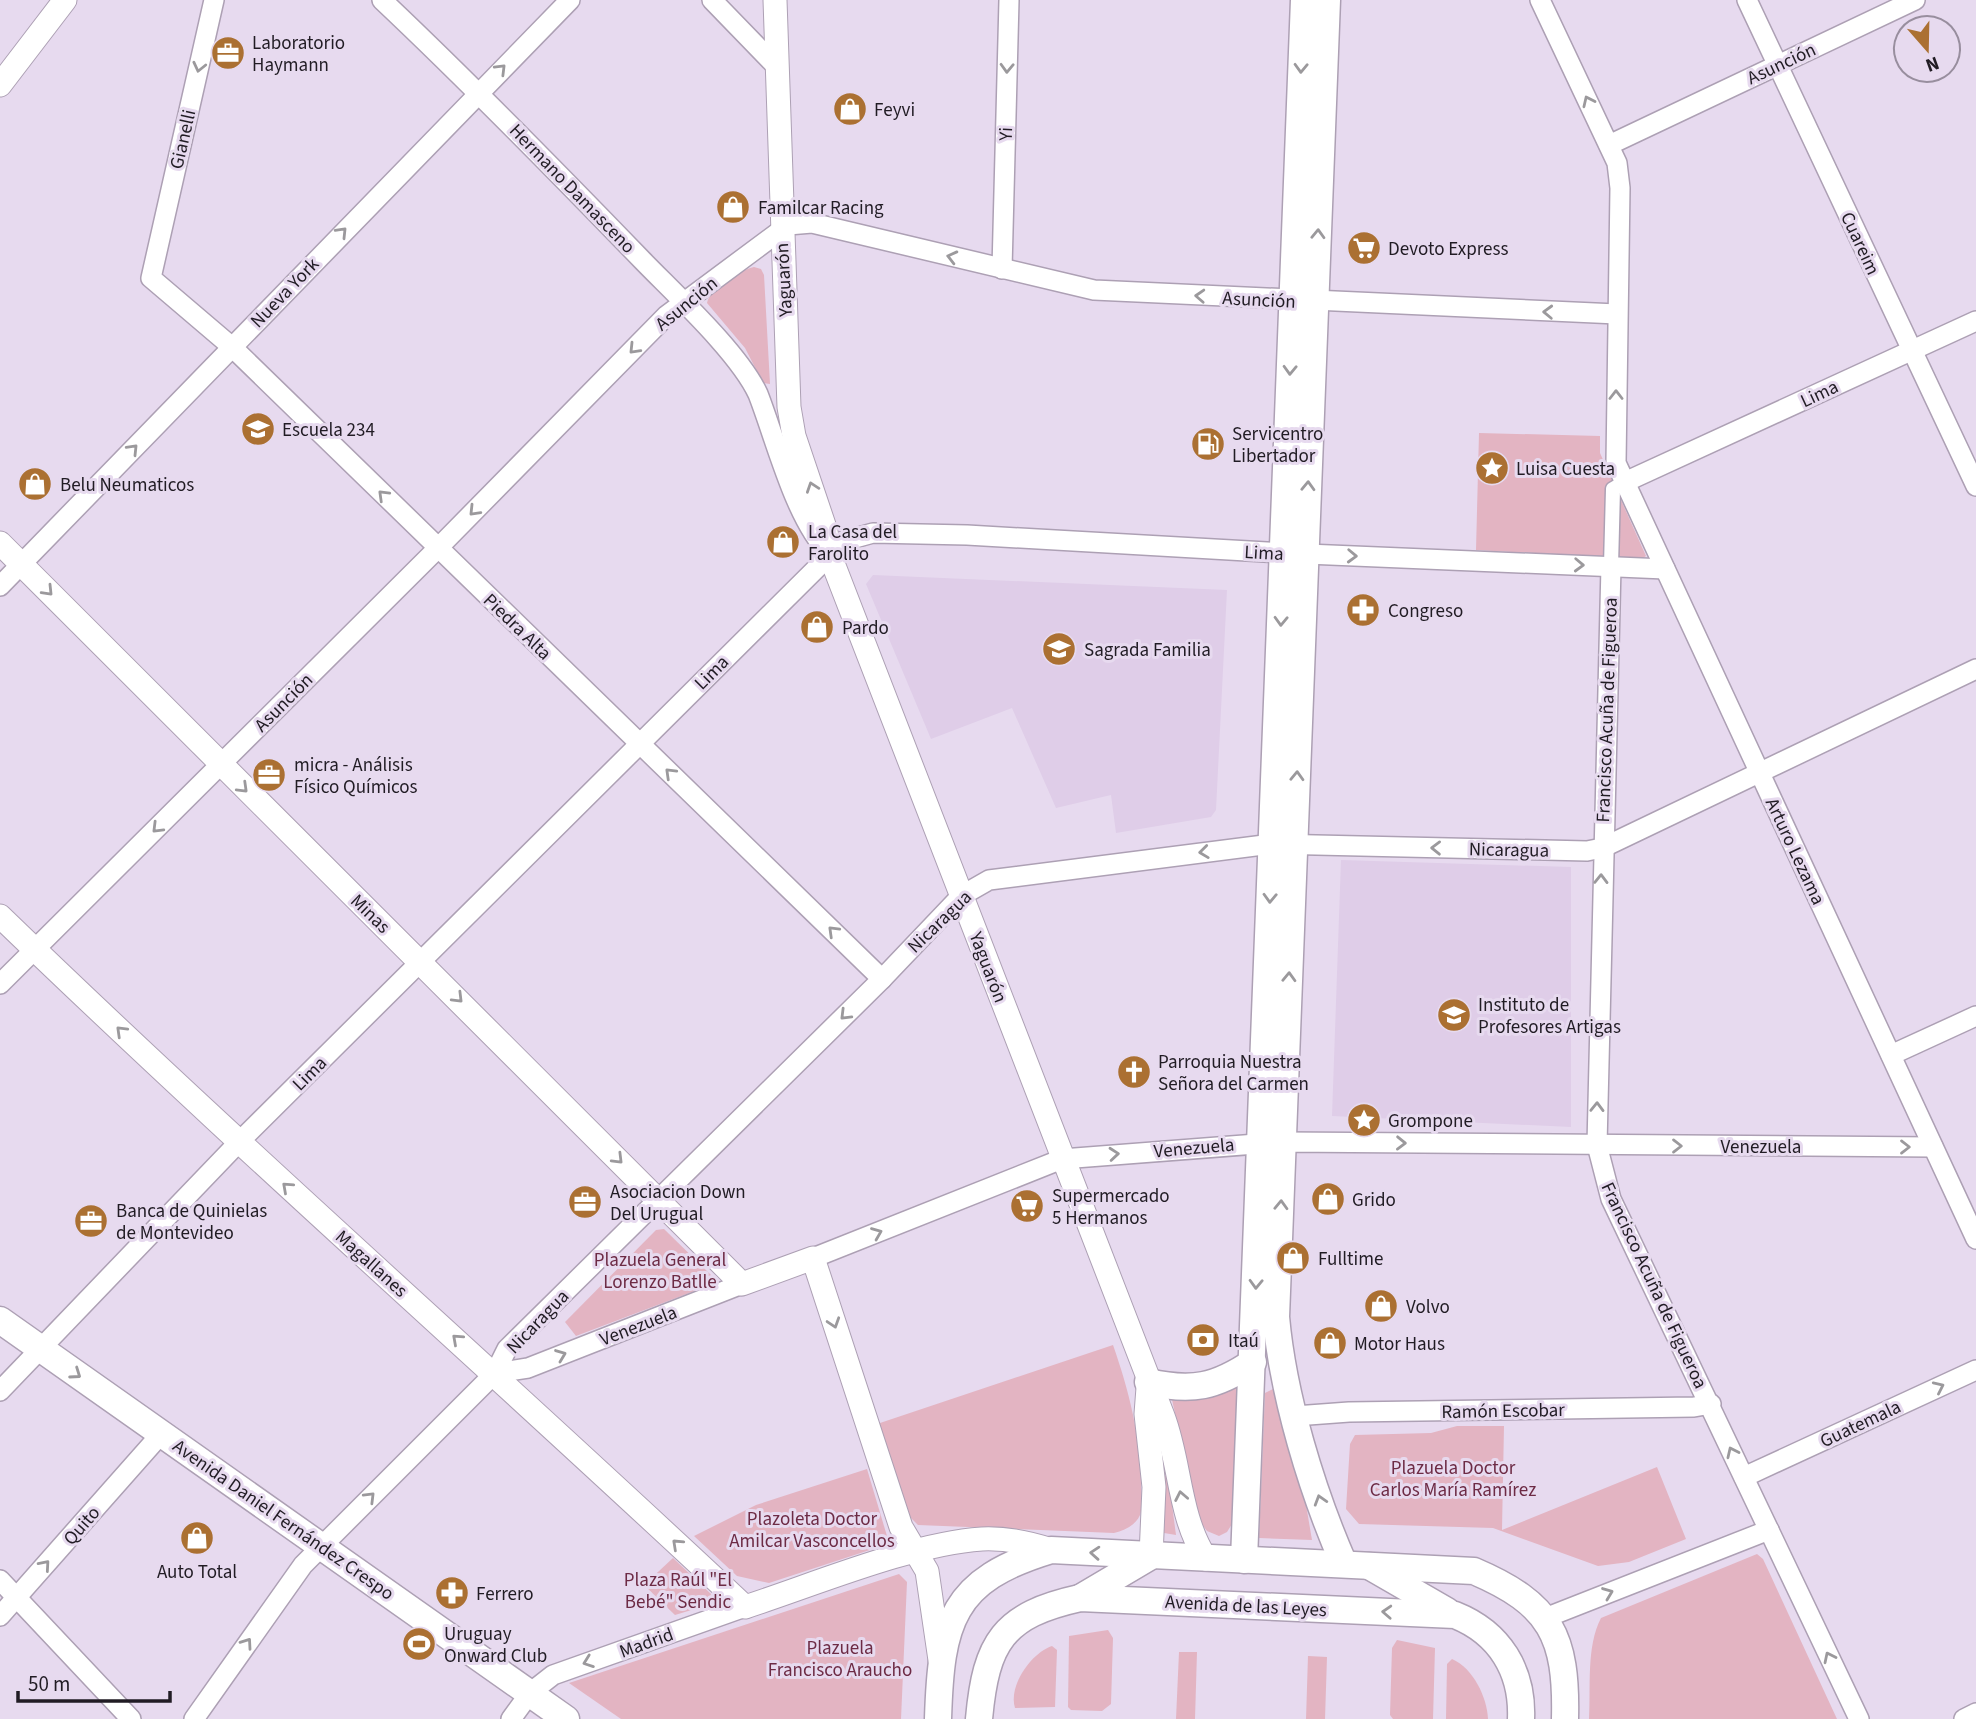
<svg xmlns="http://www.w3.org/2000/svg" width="1976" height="1719" font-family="'Source Sans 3',sans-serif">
	<rect width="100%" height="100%" fill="#e7daef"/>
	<g fill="#dfcde8">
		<polygon points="873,575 1227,590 1216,810 1211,817 1116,833 1111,795 1056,808 1012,708 931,739 866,584"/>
		<polygon points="1341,860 1571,867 1571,1127 1332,1116"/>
	</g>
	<g fill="#e3b4c2">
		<path d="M754,267L761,269L764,275L770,384L763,383L745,348L707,303C710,289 740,270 754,267Z"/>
		<polygon points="1479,433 1600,436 1600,453 1646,556 1642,559 1476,550"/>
		<polygon points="664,1229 711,1275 711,1282 705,1287 576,1336 565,1322 656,1230"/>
		<path d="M1113,1345C1129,1391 1140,1434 1141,1483C1141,1492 1143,1506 1140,1515C1135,1526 1125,1530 1114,1533L918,1525L908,1515L877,1424Z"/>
		<polygon points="1237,1383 1232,1524 1227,1532 1219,1536 1207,1531 1198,1519 1171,1395"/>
		<polygon points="1273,1389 1303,1487 1312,1540 1259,1538 1265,1393"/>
		<polygon points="1457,1426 1504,1426 1502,1530 1657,1467 1686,1539 1629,1562 1598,1566 1493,1528 1359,1524 1346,1509 1350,1444 1355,1435 1431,1433"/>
		<polygon points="867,1469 887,1536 882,1546 769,1583 737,1576 694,1536 756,1505"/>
		<polygon points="1168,1475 1176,1535 1164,1533 1165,1476"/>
		<path d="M1757,1554L1763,1559L1837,1719H1589C1591,1687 1586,1647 1601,1618Z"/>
		<polygon points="673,1558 711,1594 708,1605 675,1615 644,1585"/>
		<polygon points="899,1574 907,1582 901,1719 621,1719 569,1683"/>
		<polygon points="1108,1630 1113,1638 1111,1704 1102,1711 1071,1710 1068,1707 1069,1636"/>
		<polygon points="1397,1640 1435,1648 1433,1719 1393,1719 1390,1715 1392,1648"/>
		<path d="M1052,1646L1057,1650L1055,1707L1015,1708C1008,1686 1031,1653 1052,1646Z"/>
		<polygon points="1179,1652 1197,1652 1195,1719 1176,1719"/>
		<polygon points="1308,1656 1327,1657 1325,1719 1306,1719"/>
		<path d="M1452,1659C1473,1668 1487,1697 1488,1719H1446L1447,1664Z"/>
	</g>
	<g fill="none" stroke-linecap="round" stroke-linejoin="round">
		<g stroke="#ada0b4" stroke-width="17">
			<polyline id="pedestrian" points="1611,566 1613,489 1625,482"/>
		</g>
		<g stroke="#ada0b4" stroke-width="22">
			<g id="minor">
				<polyline points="214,0 151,278 232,347 882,979"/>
				<path d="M382,0C472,85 557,172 643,261C676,295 739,353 758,394C776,440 795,519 829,553"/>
				<polyline points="712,0 777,67"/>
				<polyline points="1540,0 1617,163 1620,188 1616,463 1976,1239"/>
				<polyline points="1747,0 1976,486"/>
				<polyline points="1609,145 1915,0"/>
				<polyline points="1002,269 1009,0"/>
				<polyline points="1625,482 1976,321"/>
				<polyline points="1611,566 1597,1145 1611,1199 1859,1719"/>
				<polyline points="0,586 570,0"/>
				<polyline points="0,984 438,548 667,315 788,225 812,223 1094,290 1617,314"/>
				<polyline points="1891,1055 1976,1016"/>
				<polyline points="813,1258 1062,1159 1283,1142 1933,1147"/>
				<polyline points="495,1373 528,1368 742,1284"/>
				<polyline points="0,1391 238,1143 844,541 873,533 967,535 1283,553 1665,569"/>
				<polyline points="1295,1416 1349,1412 1694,1407 1711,1404"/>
				<polyline points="1744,1477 1976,1370"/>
				<polyline points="0,1580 131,1719"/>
				<polyline points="0,1616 161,1434"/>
				<polyline points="1545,1618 1769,1530"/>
				<polyline points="194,1719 303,1565 495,1373 507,1349 882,979 961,896 989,880 1272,844 1587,851 1602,848 1976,669"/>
				<polyline points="511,1719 530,1693 553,1675 745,1607"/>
				<polyline points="1964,1719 1976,1713"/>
			</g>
		</g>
		<g stroke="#ada0b4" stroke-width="25">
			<g id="tertiary">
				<path d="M775,0L789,407L794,436L826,531L829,553L1163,1416C1181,1464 1178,1515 1206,1559"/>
				<polyline points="0,85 65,0"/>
				<polyline points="0,543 742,1284 813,1258 901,1527 927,1571 940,1660"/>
				<path d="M0,916C244,1152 498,1375 745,1607C816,1584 910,1544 982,1539C1005,1538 1030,1543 1051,1550"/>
				<polyline points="1148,1388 1146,1414 1154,1487 1151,1556"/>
			</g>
		</g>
		<g stroke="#ada0b4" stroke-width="29">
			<g id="secondary">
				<path d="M1327,0L1276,1317C1283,1396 1312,1491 1344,1564"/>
				<polyline points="0,1320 566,1719"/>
				<path d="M1148,1382C1192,1392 1216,1387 1253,1362"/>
				<polyline points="1244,1560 1304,0"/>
				<polyline points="1369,1566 1447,1611"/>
				<polyline points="1080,1598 1151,1556"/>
				<path d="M938,1719C941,1622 951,1580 1051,1550L1474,1571C1551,1604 1567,1636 1565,1719"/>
				<path d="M979,1719C986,1642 1003,1615 1080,1598L1455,1615C1500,1633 1523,1671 1521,1719"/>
			</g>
		</g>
		<use href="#pedestrian" stroke="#fff" stroke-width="14"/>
		<use href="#minor" stroke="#fff" stroke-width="19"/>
		<use href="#tertiary" stroke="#fff" stroke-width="23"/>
		<use href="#secondary" stroke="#fff" stroke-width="26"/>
	</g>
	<defs><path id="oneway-chevron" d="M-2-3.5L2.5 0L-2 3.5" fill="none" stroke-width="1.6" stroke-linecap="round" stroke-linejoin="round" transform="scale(1.75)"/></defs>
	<g stroke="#9b999c">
		<use href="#oneway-chevron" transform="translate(199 67) rotate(103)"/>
		<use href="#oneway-chevron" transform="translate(1007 68) rotate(92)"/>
		<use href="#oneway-chevron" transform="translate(1301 68) rotate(92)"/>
		<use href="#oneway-chevron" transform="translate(501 69) rotate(-45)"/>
		<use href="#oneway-chevron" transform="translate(1588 101) rotate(-115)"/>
		<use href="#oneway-chevron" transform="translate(342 232) rotate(-46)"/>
		<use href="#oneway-chevron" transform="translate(1318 234) rotate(-88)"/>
		<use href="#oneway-chevron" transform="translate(952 257) rotate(-166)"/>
		<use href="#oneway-chevron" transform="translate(1200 296) rotate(-177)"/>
		<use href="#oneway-chevron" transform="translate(1548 312) rotate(-178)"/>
		<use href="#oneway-chevron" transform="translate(634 349) rotate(134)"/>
		<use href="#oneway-chevron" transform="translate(1290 370) rotate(92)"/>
		<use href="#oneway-chevron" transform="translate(1616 395) rotate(-90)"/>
		<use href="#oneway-chevron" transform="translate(133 449) rotate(-46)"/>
		<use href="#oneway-chevron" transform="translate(1308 486) rotate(-88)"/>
		<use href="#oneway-chevron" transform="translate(812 487) rotate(-109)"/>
		<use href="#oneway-chevron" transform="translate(383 495) rotate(-136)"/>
		<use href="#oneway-chevron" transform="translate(474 511) rotate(134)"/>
		<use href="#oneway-chevron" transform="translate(1352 556) rotate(2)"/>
		<use href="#oneway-chevron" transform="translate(1579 565) rotate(2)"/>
		<use href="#oneway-chevron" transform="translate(48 591) rotate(46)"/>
		<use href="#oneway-chevron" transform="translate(1281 621) rotate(92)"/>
		<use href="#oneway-chevron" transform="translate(670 773) rotate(-136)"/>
		<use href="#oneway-chevron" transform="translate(1297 776) rotate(-88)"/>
		<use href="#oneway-chevron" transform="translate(243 788) rotate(44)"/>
		<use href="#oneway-chevron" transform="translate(157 828) rotate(135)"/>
		<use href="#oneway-chevron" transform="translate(1436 848) rotate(-179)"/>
		<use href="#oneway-chevron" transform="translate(1204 852) rotate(173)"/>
		<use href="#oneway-chevron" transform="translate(1601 879) rotate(-89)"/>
		<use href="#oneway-chevron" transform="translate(1270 898) rotate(92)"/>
		<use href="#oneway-chevron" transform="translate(833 931) rotate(-136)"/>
		<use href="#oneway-chevron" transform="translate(1289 977) rotate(-88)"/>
		<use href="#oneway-chevron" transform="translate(458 998) rotate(45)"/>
		<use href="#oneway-chevron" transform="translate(845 1015) rotate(135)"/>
		<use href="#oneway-chevron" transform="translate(121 1031) rotate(-136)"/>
		<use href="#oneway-chevron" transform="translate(1597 1107) rotate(-89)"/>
		<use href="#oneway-chevron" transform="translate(1401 1143) rotate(1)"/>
		<use href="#oneway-chevron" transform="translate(1677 1146)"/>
		<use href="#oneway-chevron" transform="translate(1905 1147)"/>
		<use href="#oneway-chevron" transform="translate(1114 1154) rotate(-5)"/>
		<use href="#oneway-chevron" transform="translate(618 1159) rotate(45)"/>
		<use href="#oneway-chevron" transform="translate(287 1187) rotate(-138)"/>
		<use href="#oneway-chevron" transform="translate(1281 1205) rotate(-88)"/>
		<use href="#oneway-chevron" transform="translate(877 1233) rotate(-22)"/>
		<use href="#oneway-chevron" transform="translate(1256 1284) rotate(92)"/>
		<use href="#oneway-chevron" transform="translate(834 1323) rotate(72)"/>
		<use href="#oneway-chevron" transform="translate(457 1339) rotate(-138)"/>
		<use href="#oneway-chevron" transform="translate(561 1355) rotate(-21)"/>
		<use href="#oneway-chevron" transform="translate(76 1374) rotate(35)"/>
		<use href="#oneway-chevron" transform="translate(1939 1387) rotate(-25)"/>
		<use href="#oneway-chevron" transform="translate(1732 1452) rotate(-115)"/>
		<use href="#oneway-chevron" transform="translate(1181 1496) rotate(-101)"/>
		<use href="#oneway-chevron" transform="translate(370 1497) rotate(-45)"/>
		<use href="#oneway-chevron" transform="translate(1320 1500) rotate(-107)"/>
		<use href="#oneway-chevron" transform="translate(677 1544) rotate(-137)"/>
		<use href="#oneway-chevron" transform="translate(1095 1553) rotate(-176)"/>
		<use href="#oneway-chevron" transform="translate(45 1565) rotate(-49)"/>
		<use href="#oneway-chevron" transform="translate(1608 1593) rotate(-21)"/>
		<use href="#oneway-chevron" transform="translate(1387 1612) rotate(-177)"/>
		<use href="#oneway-chevron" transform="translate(247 1643) rotate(-55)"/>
		<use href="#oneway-chevron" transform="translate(1829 1657) rotate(-116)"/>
		<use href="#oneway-chevron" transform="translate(588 1662) rotate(160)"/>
	</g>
	<defs>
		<g id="office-disc" transform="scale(1.75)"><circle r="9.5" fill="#ab7032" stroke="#e7daef"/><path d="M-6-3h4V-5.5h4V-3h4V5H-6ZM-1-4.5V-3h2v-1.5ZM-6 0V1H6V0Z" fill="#fff"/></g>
		<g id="shop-disc" transform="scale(1.75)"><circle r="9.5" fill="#ab7032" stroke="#e7daef"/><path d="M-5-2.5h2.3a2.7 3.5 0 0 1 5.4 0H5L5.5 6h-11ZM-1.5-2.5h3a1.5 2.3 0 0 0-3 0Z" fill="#fff"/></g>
		<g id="supermarket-disc" transform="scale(1.75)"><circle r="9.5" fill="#ab7032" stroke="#e7daef"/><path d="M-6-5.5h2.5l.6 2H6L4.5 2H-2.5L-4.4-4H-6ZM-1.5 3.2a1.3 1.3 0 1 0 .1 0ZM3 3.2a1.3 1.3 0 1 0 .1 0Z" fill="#fff"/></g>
		<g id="school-disc" transform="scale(1.75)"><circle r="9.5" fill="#ab7032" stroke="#e7daef"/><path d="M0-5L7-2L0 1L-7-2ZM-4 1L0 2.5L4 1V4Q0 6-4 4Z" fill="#fff"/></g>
		<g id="fuel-disc" transform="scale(1.75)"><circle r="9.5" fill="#ab7032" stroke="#e7daef"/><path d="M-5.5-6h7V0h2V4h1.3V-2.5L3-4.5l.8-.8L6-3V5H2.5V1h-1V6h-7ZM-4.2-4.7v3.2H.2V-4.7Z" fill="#fff"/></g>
		<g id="sight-disc" transform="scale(1.75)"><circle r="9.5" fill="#ab7032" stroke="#e7daef"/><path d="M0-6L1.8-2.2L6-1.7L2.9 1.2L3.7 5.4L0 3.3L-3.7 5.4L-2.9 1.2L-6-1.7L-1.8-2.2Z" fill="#fff"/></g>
		<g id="pharmacy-disc" transform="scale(1.75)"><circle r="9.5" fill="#ab7032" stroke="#e7daef"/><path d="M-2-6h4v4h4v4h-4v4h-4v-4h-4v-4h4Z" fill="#fff"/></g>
		<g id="university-disc" transform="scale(1.75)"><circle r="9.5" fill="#ab7032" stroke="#e7daef"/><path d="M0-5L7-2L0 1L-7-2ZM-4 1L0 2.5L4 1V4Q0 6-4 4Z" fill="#fff"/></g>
		<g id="church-disc" transform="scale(1.75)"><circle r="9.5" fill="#ab7032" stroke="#e7daef"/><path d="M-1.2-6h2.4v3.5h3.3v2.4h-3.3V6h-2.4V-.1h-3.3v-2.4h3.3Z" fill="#fff"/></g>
		<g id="bank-disc" transform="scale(1.75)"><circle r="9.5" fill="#ab7032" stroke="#e7daef"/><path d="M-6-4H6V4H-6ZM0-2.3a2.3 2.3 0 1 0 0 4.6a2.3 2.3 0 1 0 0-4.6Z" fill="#fff"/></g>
		<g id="stadium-disc" transform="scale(1.75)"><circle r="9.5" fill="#ab7032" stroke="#e7daef"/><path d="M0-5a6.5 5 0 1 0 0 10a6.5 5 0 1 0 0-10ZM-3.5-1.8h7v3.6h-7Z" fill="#fff"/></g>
	</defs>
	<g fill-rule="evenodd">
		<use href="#office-disc" x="228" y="53"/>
		<use href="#shop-disc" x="850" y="109"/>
		<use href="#shop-disc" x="733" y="207"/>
		<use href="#supermarket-disc" x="1364" y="248"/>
		<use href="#school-disc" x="258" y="429"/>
		<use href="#fuel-disc" x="1208" y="444"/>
		<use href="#sight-disc" x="1492" y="468"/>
		<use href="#shop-disc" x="35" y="484"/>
		<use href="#shop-disc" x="783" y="542"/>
		<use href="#pharmacy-disc" x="1363" y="610"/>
		<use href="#shop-disc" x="817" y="627"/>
		<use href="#school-disc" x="1059" y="649"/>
		<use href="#office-disc" x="269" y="775"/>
		<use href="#university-disc" x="1454" y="1015"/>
		<use href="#church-disc" x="1134" y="1072"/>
		<use href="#sight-disc" x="1364" y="1120"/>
		<use href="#shop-disc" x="1328" y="1199"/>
		<use href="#office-disc" x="585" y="1202"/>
		<use href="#supermarket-disc" x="1027" y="1206"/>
		<use href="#office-disc" x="91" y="1221"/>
		<use href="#shop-disc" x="1293" y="1258"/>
		<use href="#shop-disc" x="1381" y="1306"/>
		<use href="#bank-disc" x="1203" y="1340"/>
		<use href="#shop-disc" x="1330" y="1343"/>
		<use href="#shop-disc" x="197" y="1538"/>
		<use href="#pharmacy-disc" x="452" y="1593"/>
		<use href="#stadium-disc" x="419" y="1644"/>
	</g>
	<g text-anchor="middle" stroke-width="6" stroke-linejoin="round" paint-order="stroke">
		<g font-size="19" fill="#211c24" stroke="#e7daef" text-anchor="start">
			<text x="252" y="49">Laboratorio<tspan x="252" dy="22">Haymann</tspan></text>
			<text x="874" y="116">Feyvi</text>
			<text x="758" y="214">Familcar Racing</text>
			<text x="1388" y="255">Devoto Express</text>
			<text x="282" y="436">Escuela 234</text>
			<text x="1232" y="440">Servicentro<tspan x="1232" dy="22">Libertador</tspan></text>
			<text x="1516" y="475">Luisa Cuesta</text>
			<text x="60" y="491">Belu Neumaticos</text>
			<text x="808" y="538">La Casa del<tspan x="808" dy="22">Farolito</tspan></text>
			<text x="1388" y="617">Congreso</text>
			<text x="842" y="634">Pardo</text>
			<text x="1084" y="656">Sagrada Familia</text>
			<text x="294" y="771">micra - Análisis<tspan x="294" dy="22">Físico Químicos</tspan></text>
			<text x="1478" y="1011">Instituto de<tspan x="1478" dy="22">Profesores Artigas</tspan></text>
			<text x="1158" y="1068">Parroquia Nuestra<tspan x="1158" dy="22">Señora del Carmen</tspan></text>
			<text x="1388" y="1127">Grompone</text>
			<text x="610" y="1198">Asociacion Down<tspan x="610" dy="22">Del Urugual</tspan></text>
			<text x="1052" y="1202">Supermercado<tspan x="1052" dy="22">5 Hermanos</tspan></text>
			<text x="1352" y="1206">Grido</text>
			<text x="116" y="1217">Banca de Quinielas<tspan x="116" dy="22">de Montevideo</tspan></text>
			<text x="1318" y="1265">Fulltime</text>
			<text x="1406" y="1313">Volvo</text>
			<text x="1228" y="1347">Itaú</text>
			<text x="1354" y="1350">Motor Haus</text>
			<text x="197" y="1578" text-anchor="middle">Auto Total</text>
			<text x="476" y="1600">Ferrero</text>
			<text x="444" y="1640">Uruguay<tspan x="444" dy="22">Onward Club</tspan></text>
		</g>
		<g font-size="19" fill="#211c24" stroke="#e7daef">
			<text transform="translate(1781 63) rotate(-25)" y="7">Asunción</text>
			<text transform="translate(1005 134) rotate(-88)" y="7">Yi</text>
			<text transform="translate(182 139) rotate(-77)" y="7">Gianelli</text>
			<text transform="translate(573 188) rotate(46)" y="7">Hermano Damasceno</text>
			<text transform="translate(1861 243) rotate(65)" y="7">Cuareim</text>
			<text transform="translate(783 280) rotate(-93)" y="7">Yaguarón</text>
			<text transform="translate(284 292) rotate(-46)" y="7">Nueva York</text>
			<text transform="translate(1259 299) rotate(3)" y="7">Asunción</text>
			<text transform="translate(686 303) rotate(-39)" y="7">Asunción</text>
			<text transform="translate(1819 393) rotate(-25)" y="7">Lima</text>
			<text transform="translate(1264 552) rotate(3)" y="7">Lima</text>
			<text transform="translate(518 626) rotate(44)" y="7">Piedra Alta</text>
			<text transform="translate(711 672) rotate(-45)" y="7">Lima</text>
			<text transform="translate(283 702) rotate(-45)" y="7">Asunción</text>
			<text transform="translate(1606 710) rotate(-88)" y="7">Francisco Acuña de Figueroa</text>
			<text transform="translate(1509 849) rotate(1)" y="7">Nicaragua</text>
			<text transform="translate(1796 851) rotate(65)" y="7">Arturo Lezama</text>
			<text transform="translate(371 913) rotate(44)" y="7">Minas</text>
			<text transform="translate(939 921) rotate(-44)" y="7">Nicaragua</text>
			<text transform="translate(989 967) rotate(69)" y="7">Yaguarón</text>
			<text transform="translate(309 1073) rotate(-45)" y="7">Lima</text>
			<text x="1761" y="1153">Venezuela</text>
			<text transform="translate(1194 1147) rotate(-5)" y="7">Venezuela</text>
			<text transform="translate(372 1263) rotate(42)" y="7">Magallanes</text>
			<text transform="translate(1655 1285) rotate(65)" y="7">Francisco Acuña de Figueroa</text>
			<text transform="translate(537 1321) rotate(-46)" y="7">Nicaragua</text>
			<text transform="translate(638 1325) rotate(-21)" y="7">Venezuela</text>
			<text transform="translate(1503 1410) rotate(-1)" y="7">Ramón Escobar</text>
			<text transform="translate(1860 1423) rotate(-25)" y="7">Guatemala</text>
			<text transform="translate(284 1519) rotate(35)" y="7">Avenida Daniel Fernández Crespo</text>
			<text transform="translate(81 1525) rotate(-49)" y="7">Quito</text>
			<text transform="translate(1246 1605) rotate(3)" y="7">Avenida de las Leyes</text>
			<text transform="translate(646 1642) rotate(-20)" y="7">Madrid</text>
		</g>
		<g font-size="19" fill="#6d2b45" stroke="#e7daef">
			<text x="660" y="1266">Plazuela General<tspan x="660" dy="22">Lorenzo Batlle</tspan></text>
			<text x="1453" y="1474">Plazuela Doctor<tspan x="1453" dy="22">Carlos María Ramírez</tspan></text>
			<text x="812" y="1525">Plazoleta Doctor<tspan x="812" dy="22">Amilcar Vasconcellos</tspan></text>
			<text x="678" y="1586">Plaza Raúl "El<tspan x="678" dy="22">Bebé" Sendic</tspan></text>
			<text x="840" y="1654">Plazuela<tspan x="840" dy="22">Francisco Araucho</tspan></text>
		</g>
	</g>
	<g transform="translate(1927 49) rotate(160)"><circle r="33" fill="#e7daef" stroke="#988e9e" stroke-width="2"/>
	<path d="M0-5L12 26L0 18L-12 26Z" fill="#ab7032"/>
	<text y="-10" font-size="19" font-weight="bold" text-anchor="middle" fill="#211c24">N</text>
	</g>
	<path d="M18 1691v10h152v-10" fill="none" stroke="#211c24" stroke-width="3.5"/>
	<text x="28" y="1691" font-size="21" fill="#211c24" stroke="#e7daef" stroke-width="5" paint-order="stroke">50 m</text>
</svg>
